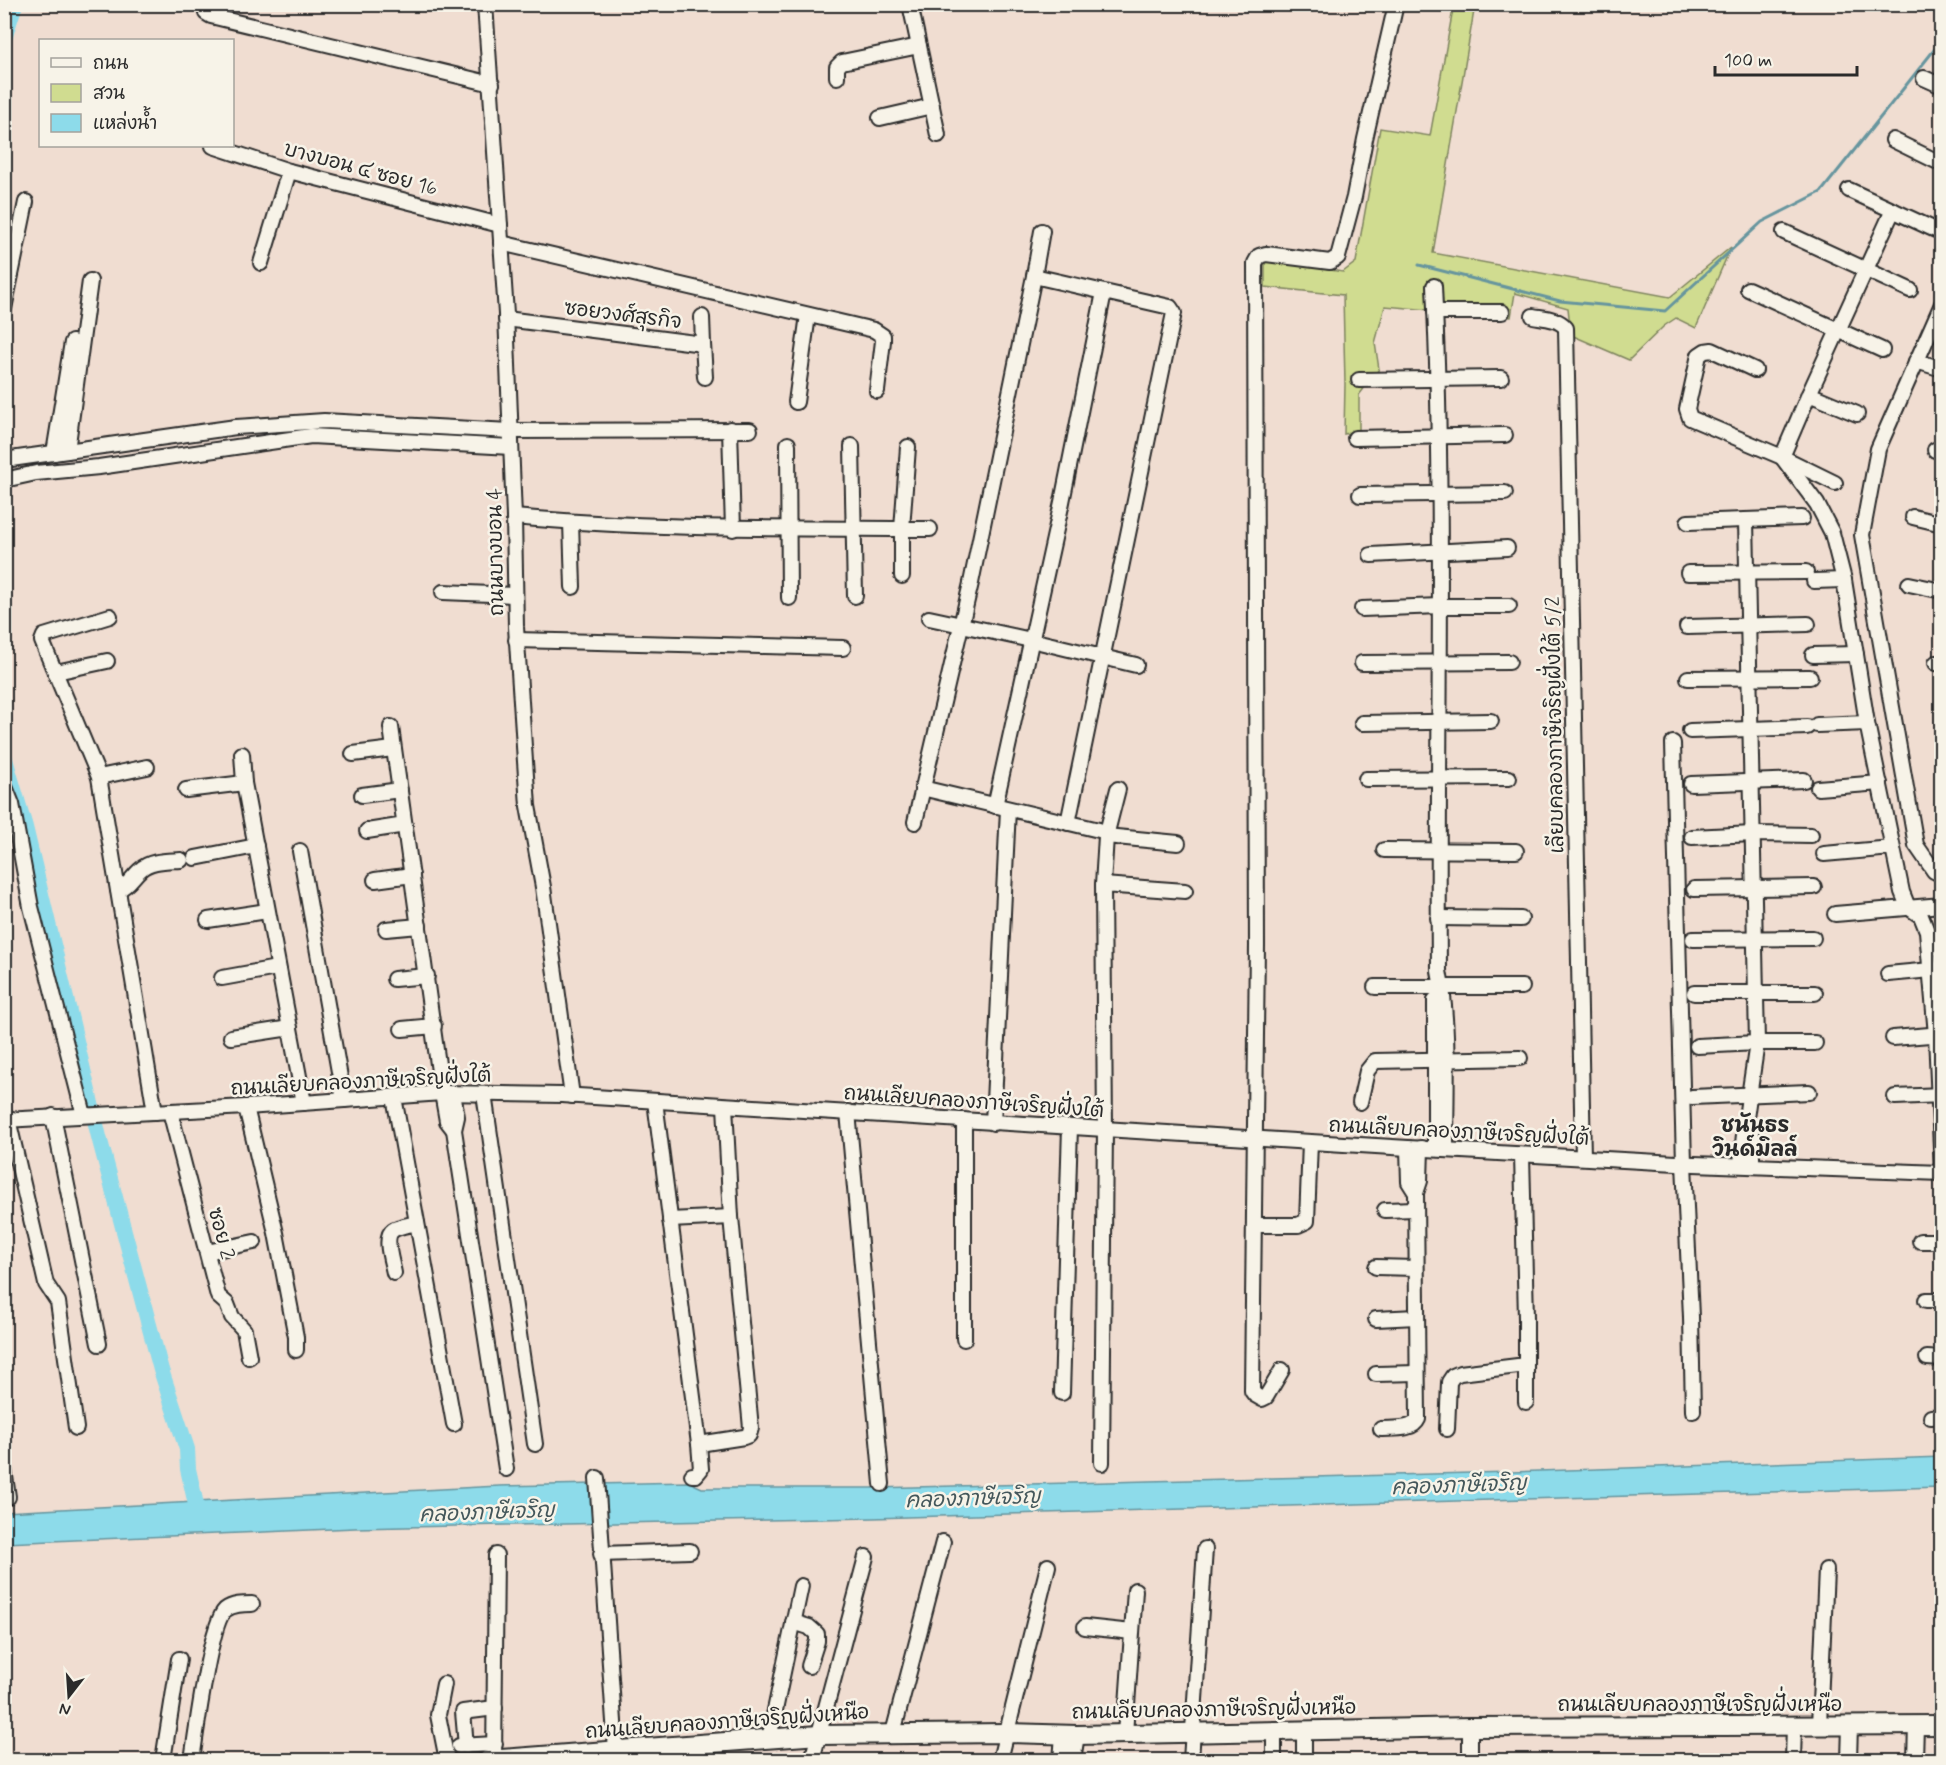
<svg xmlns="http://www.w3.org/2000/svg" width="1946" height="1765" font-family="Mynerve,'Playpen Sans Thai',sans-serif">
	<rect width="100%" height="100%" fill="#f0ddd1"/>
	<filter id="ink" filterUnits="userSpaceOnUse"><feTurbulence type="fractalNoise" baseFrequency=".0167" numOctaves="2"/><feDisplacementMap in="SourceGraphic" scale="12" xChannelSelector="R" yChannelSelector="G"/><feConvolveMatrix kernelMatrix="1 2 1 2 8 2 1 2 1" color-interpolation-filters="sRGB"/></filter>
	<g filter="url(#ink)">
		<polygon fill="#d0dc90" stroke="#7e845e" stroke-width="1.5" points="1454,4 1475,5 1433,253 1670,297 1731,247 1696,328 1676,318 1664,326 1629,360 1571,335 1568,308 1515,293 1511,317 1385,306 1375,343 1379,369 1359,395 1359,431 1344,434 1345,384 1343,295 1265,287 1265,260 1343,272 1356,262 1380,128 1430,136"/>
		<polygon fill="#8ddbea" stroke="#66959e" stroke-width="1.5" points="1942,1457 1941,1487 873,1518 355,1528 5,1543 4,1512 499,1486 689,1482 702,1488 873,1488 1512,1472"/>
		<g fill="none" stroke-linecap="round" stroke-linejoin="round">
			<polyline stroke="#66959e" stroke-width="3" points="1419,265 1560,301 1665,311 1762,222 1821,192 1942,40"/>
			<g stroke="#8ddbea" stroke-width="16">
				<polyline points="4,38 15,4"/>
				<polyline points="4,756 25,827 99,1137 161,1370 187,1449 188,1469 199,1518"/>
			</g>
			<g stroke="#2b2b2b" stroke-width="18">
				<g id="minor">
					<polyline points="206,4 206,13 211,16 492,84"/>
					<polyline points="485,4 506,314 514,517 516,627 528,806 543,887 572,1096"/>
					<polyline points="910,4 938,135"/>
					<polyline points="837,77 837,67 842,62 919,46"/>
					<polyline points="1924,78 1942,86"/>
					<polyline points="880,118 932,106"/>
					<polyline points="1893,140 1942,164"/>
					<polyline points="213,146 289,171 500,225"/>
					<polyline points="1849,190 1942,233"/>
					<polyline points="1893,210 1809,394 1782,457 1817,504 1832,533 1844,580 1867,723 1902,892 1908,907 1921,916 1927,931 1936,1035 1942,1172"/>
					<polyline points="1042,231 1034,276 1170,307 1174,313 1068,823"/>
					<polyline points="1784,232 1910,290"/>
					<polyline points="501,243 874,330 883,336 883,341 877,391"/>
					<polyline points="261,263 289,171"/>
					<path d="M1434,286C1445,514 1437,743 1439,971C1450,1025 1446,1094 1446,1149"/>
					<polyline points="1748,289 1882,350"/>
					<polyline points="1942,304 1878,449 1862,535 1916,845 1934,871 1942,875"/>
					<polyline points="4,309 26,202"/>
					<polyline points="1435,312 1502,312"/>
					<path d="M1533,316C1544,318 1558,318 1566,328L1583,1157"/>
					<polyline points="702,317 703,344"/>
					<polyline points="506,319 703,344 705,377"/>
					<polyline points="1916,361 1942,369"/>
					<polyline points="1755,370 1712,350 1705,351 1699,355 1687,409 1690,418 1782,457 1835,483"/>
					<polyline points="1359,380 1501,378"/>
					<polyline points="1809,394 1857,414"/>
					<polyline points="796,402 808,315"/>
					<polyline points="730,429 733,529"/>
					<polyline points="1355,438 1505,435"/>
					<polyline points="788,444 789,598"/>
					<polyline points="852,446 855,596"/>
					<polyline points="1935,450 1942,451"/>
					<polyline points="67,451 90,281"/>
					<polyline points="54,453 72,342"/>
					<polyline points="4,460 236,427 324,421 510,431 750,430"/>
					<polyline points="4,480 36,473 99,467 311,436 511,447"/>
					<polyline points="1360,495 1505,493"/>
					<path d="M514,517C653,530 792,528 930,529"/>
					<polyline points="1913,517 1942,524"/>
					<polyline points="571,522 573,587"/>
					<polyline points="1688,522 1802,518"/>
					<polyline points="1371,555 1507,548"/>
					<polyline points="1688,573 1806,572"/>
					<polyline points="902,576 902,529 908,447"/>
					<polyline points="1814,581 1844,580"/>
					<polyline points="1909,584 1942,591"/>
					<polyline points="443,592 515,595"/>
					<polyline points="1362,609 1440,606 1509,606"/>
					<polyline points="110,616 44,636 42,641 99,777 155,1112"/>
					<polyline points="929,618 1031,640 1136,665"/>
					<polyline points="1687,627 1808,624"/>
					<polyline points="516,640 843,648"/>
					<polyline points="1813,655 1856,654"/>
					<polyline points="1362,663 1509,662"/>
					<polyline points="1936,663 1942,664"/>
					<polyline points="56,672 107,661"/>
					<polyline points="1688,678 1810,677"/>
					<polyline points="1362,723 1491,721"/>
					<polyline points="1817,725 1867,723"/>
					<polyline points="391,727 442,1093 447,1121 454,1130"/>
					<polyline points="1690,731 1807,727"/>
					<polyline points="1673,743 1684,1163 1691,1317 1693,1411"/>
					<polyline points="242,754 244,783 304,1103"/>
					<polyline points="353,754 393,749"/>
					<polyline points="99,777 147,767"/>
					<polyline points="1366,779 1509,778"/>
					<polyline points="4,784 12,804 31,907 84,1115"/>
					<polyline points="1691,784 1804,780"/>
					<polyline points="922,788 1099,830"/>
					<polyline points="1818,788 1880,783"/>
					<polyline points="186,790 244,783"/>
					<polyline points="362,795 400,790"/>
					<polyline points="995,806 1062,502 1104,292"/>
					<polyline points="915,822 971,583 1034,276"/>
					<polyline points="367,831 405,825"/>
					<polyline points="1106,836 1118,789"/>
					<polyline points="1692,837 1753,834 1811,835"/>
					<polyline points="1384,850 1516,851"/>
					<polyline points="300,851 344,1100"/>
					<polyline points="1824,854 1892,848"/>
					<polyline points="195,858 256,846"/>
					<polyline points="375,880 412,875"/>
					<polyline points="1103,885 1106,836 1178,843"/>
					<polyline points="1694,889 1814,887"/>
					<path d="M118,890C129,885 132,877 140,870C150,860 167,861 181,860"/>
					<polyline points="1835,914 1942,905"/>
					<polyline points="1438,918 1521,919"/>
					<polyline points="208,920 267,911"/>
					<polyline points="386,929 419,926"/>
					<polyline points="1693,939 1813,938"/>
					<polyline points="1888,974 1942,969"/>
					<polyline points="222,978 277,968"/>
					<polyline points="394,979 427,976"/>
					<polyline points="1375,987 1522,987"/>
					<polyline points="1694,993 1815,993"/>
					<polyline points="402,1029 434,1026"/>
					<polyline points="231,1037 290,1028"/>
					<polyline points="1893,1038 1942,1034"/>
					<polyline points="1697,1046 1757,1043 1815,1043"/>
					<polyline points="453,1093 457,1117 454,1130 506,1469"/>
					<polyline points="484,1094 535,1444"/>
					<polyline points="394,1097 454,1424"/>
					<polyline points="1692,1097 1809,1092"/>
					<polyline points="1895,1097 1942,1095"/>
					<polyline points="655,1101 699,1444 701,1469 696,1475 692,1475"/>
					<polyline points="1360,1102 1367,1071 1375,1061 1520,1058"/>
					<polyline points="246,1107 276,1233 296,1337 296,1350"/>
					<polyline points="170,1111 218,1296 227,1304 232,1317 244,1330 249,1357"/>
					<polyline points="848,1112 882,1484"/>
					<polyline points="53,1116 99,1344"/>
					<polyline points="8,1119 46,1284 58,1302 76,1428"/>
					<polyline points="4,1120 246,1107 442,1093 562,1095 1408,1148 1694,1164 1942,1173"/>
					<polyline points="964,1120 964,1339"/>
					<polyline points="993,1123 1008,809"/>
					<polyline points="1408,1148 1409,1182 1416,1193"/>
					<polyline points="1435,1149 1435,1000"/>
					<polyline points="1522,1155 1526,1318 1526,1402"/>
					<path d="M1741,1165C1744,1124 1751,1084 1757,1043L1746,520"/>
					<polyline points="1752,1165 1752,1126"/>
					<polyline points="1385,1210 1415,1209"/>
					<polyline points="670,1220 731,1217"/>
					<polyline points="1256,1225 1298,1225 1307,1221 1310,1142"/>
					<polyline points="1920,1241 1942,1241"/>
					<polyline points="207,1252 254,1242"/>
					<polyline points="1376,1267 1416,1268"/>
					<path d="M394,1273C392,1262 383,1237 393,1230C399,1226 410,1225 417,1223"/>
					<polyline points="1926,1300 1942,1300"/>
					<polyline points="1376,1319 1416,1317"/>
					<polyline points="1927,1358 1942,1359"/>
					<polyline points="1282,1370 1266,1397 1262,1399 1255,1395 1252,1391 1257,945 1255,263 1259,256 1266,254 1330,262 1338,257 1354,197 1365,139 1396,4"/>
					<polyline points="1376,1374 1417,1373"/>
					<polyline points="1062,1393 1070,1127"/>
					<polyline points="1931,1417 1942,1416"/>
					<path d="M1381,1429C1392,1428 1413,1431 1418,1419L1416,1193L1420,1181L1421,1148"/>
					<polyline points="1447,1429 1449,1382 1453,1376 1460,1373 1526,1365"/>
					<polyline points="699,1444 744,1437 749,1435 751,1428 731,1217 725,1106"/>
					<polyline points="1102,1463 1105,1129 1103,885 1185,891"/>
					<polyline points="4,1469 8,1497"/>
					<polyline points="597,1478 616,1750"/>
					<polyline points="601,1554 690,1551"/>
					<polyline points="793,1622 809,1627 817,1634 817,1641 809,1666"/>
					<polyline points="1085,1627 1132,1632"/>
					<polyline points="444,1684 438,1715 447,1760"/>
					<polyline points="1819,1725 1826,1570"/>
					<polyline points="1304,1730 1304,1760"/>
					<polyline points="893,1733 943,1542"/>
					<polyline points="1125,1734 1135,1590"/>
					<polyline points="769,1739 801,1586"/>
					<polyline points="459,1746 495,1744"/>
					<polyline points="466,1746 463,1712 495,1708"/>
					<polyline points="163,1760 179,1659"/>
					<path d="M192,1760C196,1734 210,1624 225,1610C233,1604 243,1604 252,1604"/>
					<polyline points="494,1760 496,1555"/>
					<polyline points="812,1760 866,1557"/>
					<polyline points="1000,1760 1048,1566"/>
					<polyline points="1061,1760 1063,1735"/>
					<polyline points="1073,1760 1077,1735"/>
					<polyline points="1191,1760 1205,1549"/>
					<polyline points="1274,1760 1274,1731"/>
					<polyline points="1470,1760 1470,1727"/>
					<polyline points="1793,1760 1794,1725"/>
					<polyline points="1849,1760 1850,1725"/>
					<polyline points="1915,1760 1916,1725"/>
				</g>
			</g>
			<g stroke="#2b2b2b" stroke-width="22">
				<polyline id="major" points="488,1760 819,1735 1005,1733 1077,1735 1470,1727 1942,1725"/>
			</g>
			<use href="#minor" stroke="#f7f3e8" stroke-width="14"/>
			<use href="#major" stroke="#f7f3e8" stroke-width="18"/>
		</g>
	</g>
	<g text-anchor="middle" stroke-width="5" stroke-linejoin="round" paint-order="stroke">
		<g font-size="20" fill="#2b2b2b" stroke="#f7f3e8">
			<text transform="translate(361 168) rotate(15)" y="7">บางบอน ๔ ซอย 16</text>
			<text transform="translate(623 314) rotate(7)" y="7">ซอยวงศ์สุรกิจ</text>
			<text transform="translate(495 552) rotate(-91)" y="7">ถนนบางบอน 4</text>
			<text transform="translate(1554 725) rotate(-91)" y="7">เลียบคลองภาษีเจริญฝั่งใต้ 5/2</text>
			<text transform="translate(361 1081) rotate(-3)" y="7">ถนนเลียบคลองภาษีเจริญฝั่งใต้</text>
			<text transform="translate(974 1101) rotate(4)" y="7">ถนนเลียบคลองภาษีเจริญฝั่งใต้</text>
			<text transform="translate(1459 1131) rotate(3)" y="7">ถนนเลียบคลองภาษีเจริญฝั่งใต้</text>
			<text transform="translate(222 1233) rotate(75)" y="7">ซอย 2</text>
			<text x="1700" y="1711">ถนนเลียบคลองภาษีเจริญฝั่งเหนือ</text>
			<text transform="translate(1214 1709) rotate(-1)" y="7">ถนนเลียบคลองภาษีเจริญฝั่งเหนือ</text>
			<text transform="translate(727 1721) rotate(-4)" y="7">ถนนเลียบคลองภาษีเจริญฝั่งเหนือ</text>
		</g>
		<g font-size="21" font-weight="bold" fill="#2b2b2b" stroke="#f7f3e8">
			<text x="1755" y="1132">ชนันธร<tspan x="1755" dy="24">วินด์มิลล์</tspan></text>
		</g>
		<g font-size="21" font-style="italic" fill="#44575b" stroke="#f7f3e8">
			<text transform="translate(1459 1485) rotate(-2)" y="7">คลองภาษีเจริญ</text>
			<text transform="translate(973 1498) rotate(-2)" y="7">คลองภาษีเจริญ</text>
			<text transform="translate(487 1512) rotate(-2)" y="7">คลองภาษีเจริญ</text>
		</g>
	</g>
	<rect width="1946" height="1765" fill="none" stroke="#f7f3e8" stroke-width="24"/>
	<rect x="12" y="12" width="1922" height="1741" fill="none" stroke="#2b2b2b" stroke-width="2" filter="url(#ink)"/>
	<rect x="39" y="39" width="195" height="108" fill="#f7f3e8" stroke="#a5a39c" stroke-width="1.5"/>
	<rect x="51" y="58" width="30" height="9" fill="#f7f3e8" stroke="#a5a39c" stroke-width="1.5"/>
	<text x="93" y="69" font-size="18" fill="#2b2b2b">ถนน</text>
	<rect x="51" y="84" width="30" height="18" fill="#d0dc90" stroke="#a5a39c" stroke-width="1.5"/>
	<text x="93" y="99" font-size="18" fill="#2b2b2b">สวน</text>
	<rect x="51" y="114" width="30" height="18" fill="#8ddbea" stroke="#a5a39c" stroke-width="1.5"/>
	<text x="93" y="129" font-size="18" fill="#2b2b2b">แหล่งน้ำ</text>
	<g transform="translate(69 1696) rotate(197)" stroke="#f7f3e8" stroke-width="4.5" paint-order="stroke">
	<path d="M0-4.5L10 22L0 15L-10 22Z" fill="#2b2b2b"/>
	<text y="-9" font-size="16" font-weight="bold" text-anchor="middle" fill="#2b2b2b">N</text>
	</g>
	<path d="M1715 66v9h142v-9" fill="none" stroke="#2b2b2b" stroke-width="3"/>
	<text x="1724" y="66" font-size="18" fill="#2b2b2b" stroke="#f7f3e8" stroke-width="4.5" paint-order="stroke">100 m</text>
</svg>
